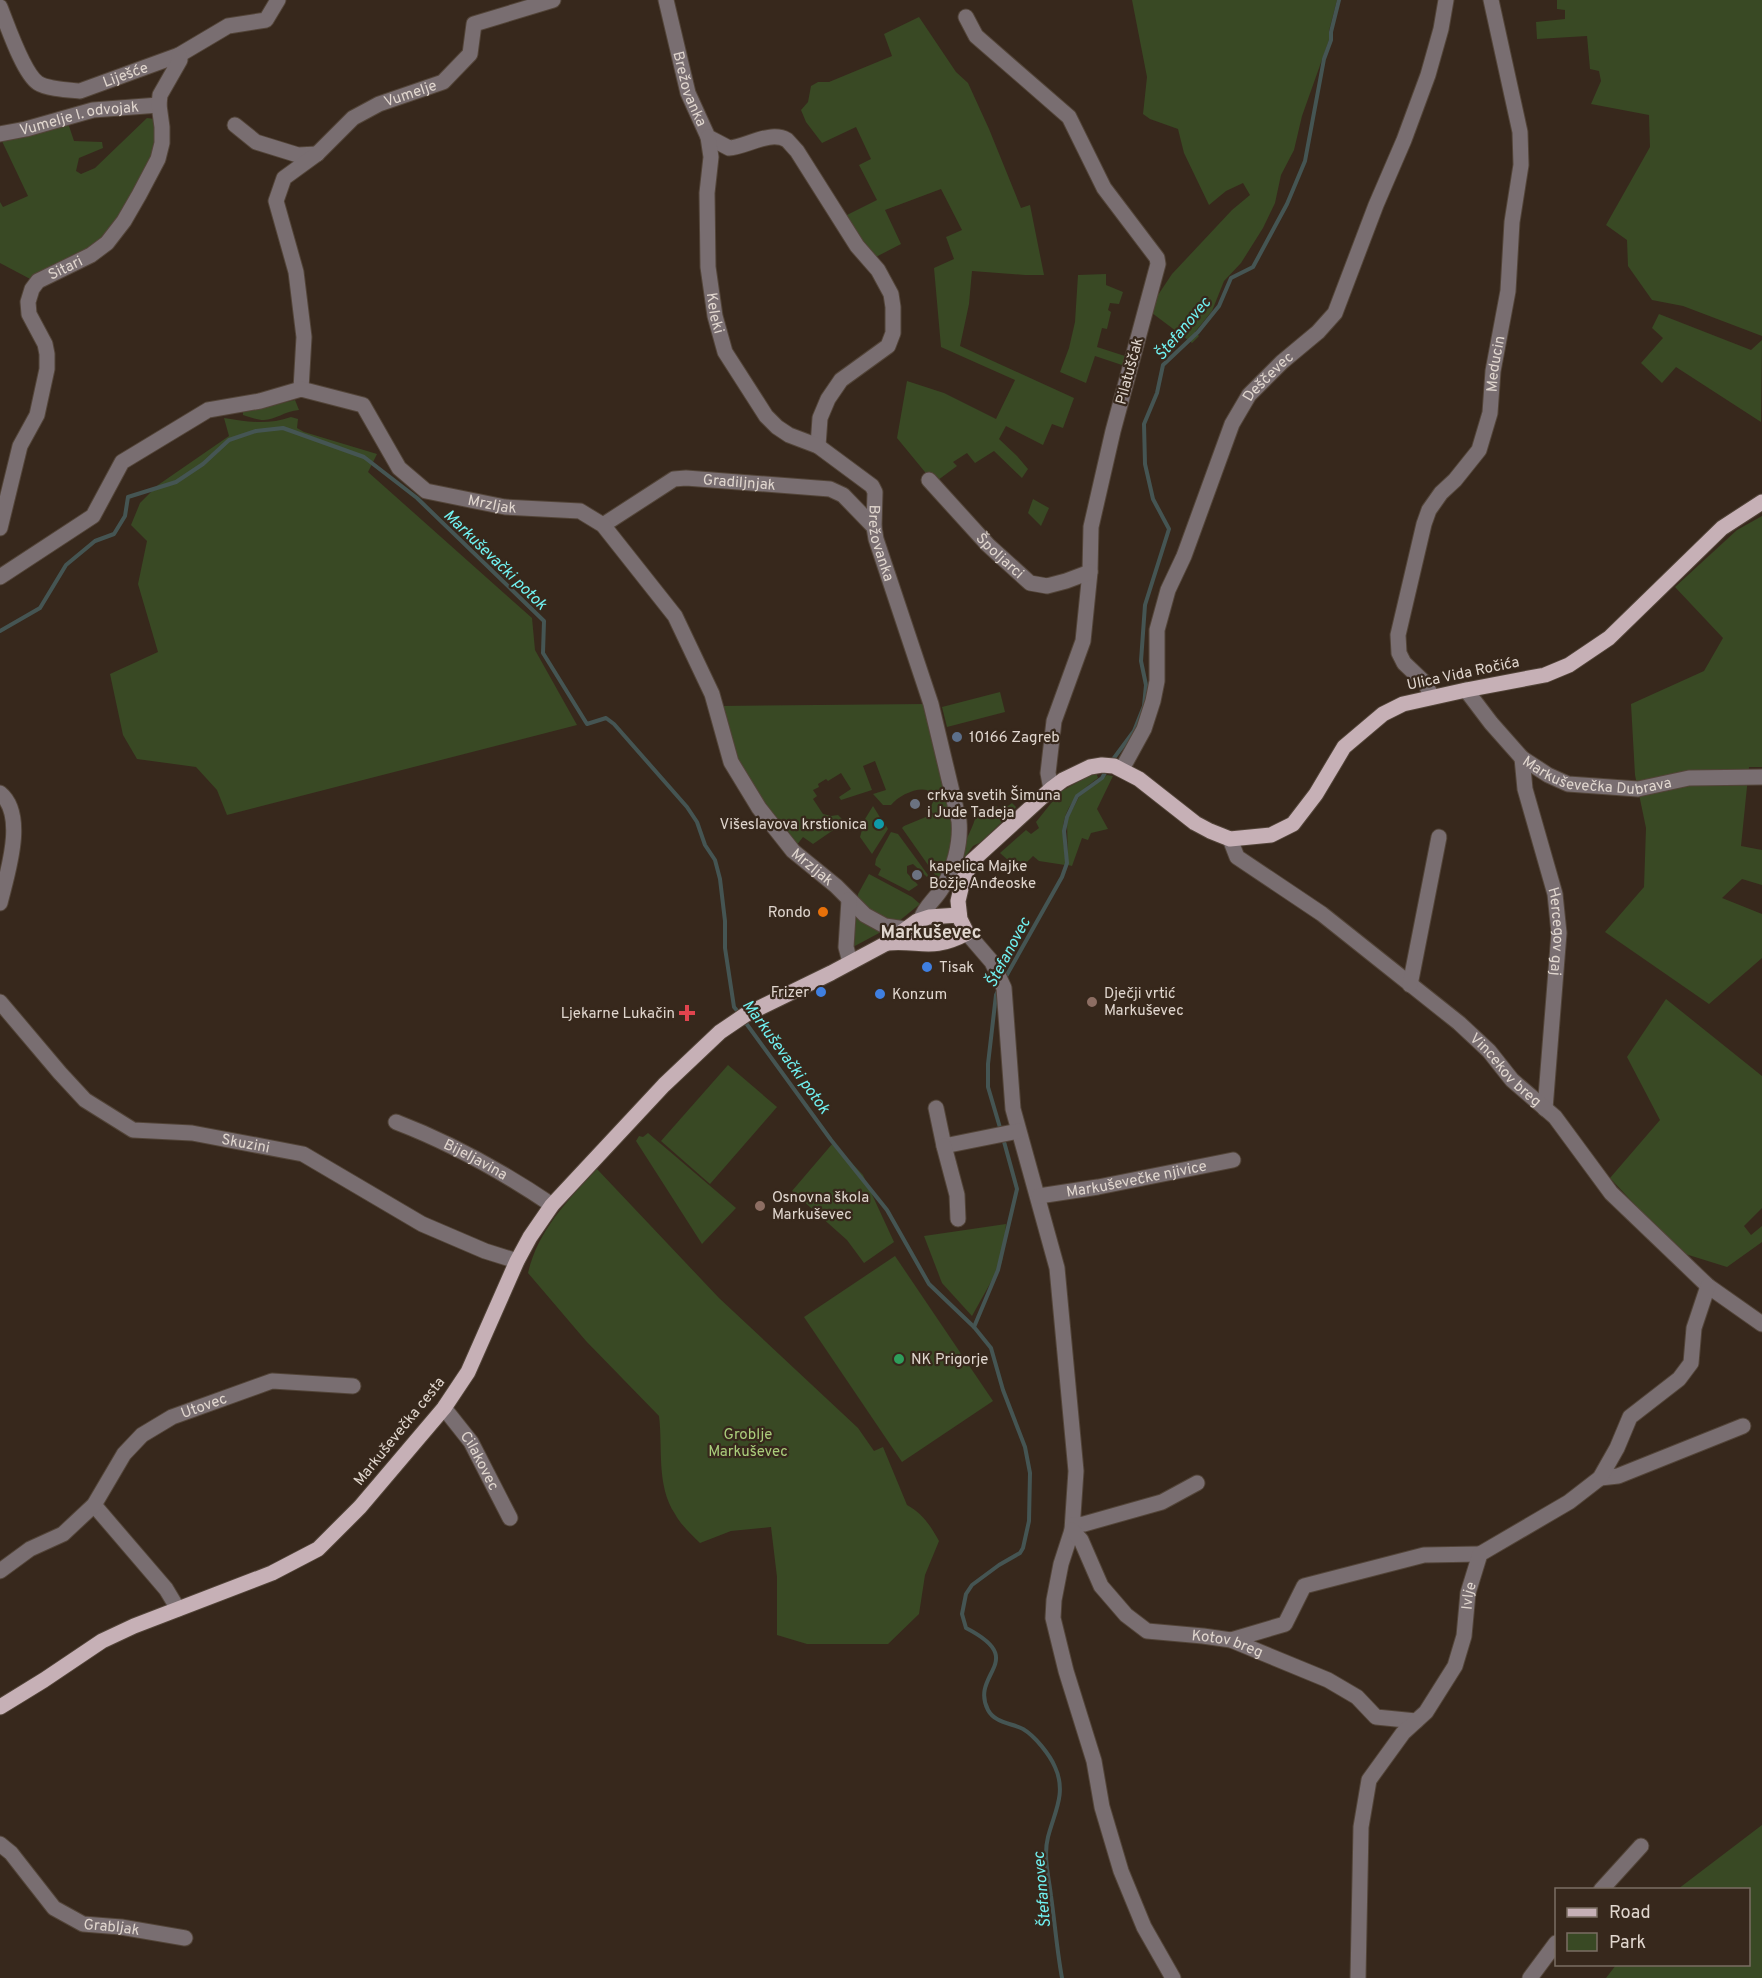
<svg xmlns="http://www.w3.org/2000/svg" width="1762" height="1978" font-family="Overpass,sans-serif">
	<rect width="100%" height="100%" fill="#37281c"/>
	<g fill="#394924">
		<polygon points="1132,0 1337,0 1329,31 1329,40 1302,116 1294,150 1281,175 1275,203 1263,228 1241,263 1224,281 1212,311 1195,332 1199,336 1192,343 1148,310 1172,274 1232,210 1250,195 1243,183 1226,191 1209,205 1184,153 1178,129 1150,119 1143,114 1147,77"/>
		<polygon points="1557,0 1762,0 1762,336 1683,306 1652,300 1628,266 1627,240 1606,225 1650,147 1649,115 1591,104 1601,81 1599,71 1590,69 1587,36 1537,39 1536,22 1565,19 1565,10 1557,9"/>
		<polygon points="919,17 956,72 968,83 989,129 1021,208 1030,205 1044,275 1025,275 972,271 969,304 960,346 1074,398 1063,428 1052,424 1043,445 1006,426 999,439 1017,456 1028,469 1022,478 994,451 975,463 967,453 953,462 957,466 934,483 897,438 907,381 944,393 996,419 1015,380 941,347 934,268 954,259 946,237 962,230 941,189 885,210 901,244 872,259 843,217 877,200 859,165 871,159 856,127 822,143 806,122 801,110 808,102 811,86 818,82 829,82 892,56 884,34"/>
		<polygon points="147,118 155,119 155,155 132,199 102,242 34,281 0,263 0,202 3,207 28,196 0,137 68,123 74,141 102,142 103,148 79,158 76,171 81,174 95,168"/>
		<polygon points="1106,274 1106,285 1123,292 1119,304 1110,303 1108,310 1111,312 1107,329 1102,328 1097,347 1128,357 1125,366 1095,356 1086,383 1060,372 1069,348 1075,322 1078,275"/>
		<polygon points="1659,314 1751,350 1762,340 1761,422 1676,367 1662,383 1641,363 1663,338 1652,328"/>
		<path d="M295,400L299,410C285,411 275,420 264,420C257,420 249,417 243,415V408L257,409Z"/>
		<path d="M291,417L298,419L297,428L304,432L377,454L368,472L532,618L535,650L577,725L227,815L217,790L196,767L137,759L123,735L110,674L158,652L138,584L147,541L131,525L140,503L158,485L229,436L224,418C247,422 269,425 291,417Z"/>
		<polygon points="1033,499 1049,508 1041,526 1028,513"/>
		<polygon points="1762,516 1762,767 1749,767 1741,846 1762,850 1762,885 1742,879 1722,898 1762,914 1762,958 1709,1004 1605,932 1644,887 1646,828 1635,775 1631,704 1704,671 1723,638 1675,587 1737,530"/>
		<polygon points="1000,692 1005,712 947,727 942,707"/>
		<path d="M926,704L953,829V841L940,882L902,828L904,826L933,814L930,808L933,802L927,790C916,787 898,796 891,805H883L873,794L886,790L875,761L863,766L872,790L841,800L839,797L851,789L841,773L828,781L826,779L818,784L819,787L813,790L817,796L813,799L823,814L831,816L838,815L845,822L813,844L803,837L796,846L786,836L740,768L720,706Z"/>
		<path d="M1096,772L1098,778C1078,792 1061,810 1063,836C1063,846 1066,855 1065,865L1039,861L1033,856L1019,870L1000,853L1026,830L1031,834L1039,828L1036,822L1060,792Z"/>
		<polygon points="1107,775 1113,776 1097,809 1108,829 1091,833 1088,840 1082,838 1072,866 1068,865 1067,820 1079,797"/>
		<path d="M1012,803L1016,807L1014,810L981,842L973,846L965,857L960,856C964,842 971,832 975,819L996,806L999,809L1005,804L1008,806Z"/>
		<polygon points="873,806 881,819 874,821 875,826 879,828 885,824 888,829 872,854 860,837 865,819"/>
		<polygon points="891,832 898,834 928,875 927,877 913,864 907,866 907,873 918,885 909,891 878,875 881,869 875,865 876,859"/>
		<polygon points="869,874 912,897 920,904 899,921 894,923 867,911 858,897 858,894"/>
		<polygon points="858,918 868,926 881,932 853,947 852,919"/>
		<polygon points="1666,999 1762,1076 1762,1208 1744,1226 1751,1235 1762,1226 1762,1242 1727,1267 1679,1252 1610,1178 1660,1120 1627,1057"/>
		<polygon points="728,1065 777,1107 710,1184 661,1141"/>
		<polygon points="648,1133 736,1208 702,1244 636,1141 639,1136 643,1137"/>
		<polygon points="833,1143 863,1175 894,1242 864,1263 847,1240 792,1191"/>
		<path d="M597,1169L719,1298L858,1428L874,1451L883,1447L907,1505C923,1514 930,1525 939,1541L925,1575L919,1614L888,1644H807L777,1635V1577L771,1527L731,1531L700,1543C691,1534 681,1525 675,1514C656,1485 663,1448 659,1416L586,1341L528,1273C538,1230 568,1200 597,1169Z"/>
		<polygon points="1006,1224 1002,1262 972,1316 942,1283 924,1236"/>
		<polygon points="895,1256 993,1401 902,1462 804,1317"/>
		<polygon points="1762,1825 1762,1978 1606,1978 1616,1965 1748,1964 1748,1890 1678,1889"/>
	</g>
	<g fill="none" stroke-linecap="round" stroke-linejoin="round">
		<g stroke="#455553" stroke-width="4">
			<polyline points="0,631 40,608 66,565 95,541 114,534 125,516 128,497 176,482 203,464 229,440 256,431 283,428 364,457 417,498 544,621 543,653 587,724 606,718 614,724 687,807 697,822 705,845 715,860 720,879 725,921 725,948 734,1007 739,1013"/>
			<polyline points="1111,762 1134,731 1144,706 1146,685 1141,661 1145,605 1169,529 1153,499 1145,464 1144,424 1157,393 1163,365 1198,332 1219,306 1231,278 1253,267 1287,204 1305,161 1324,59 1331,40 1331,32 1339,0"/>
			<polyline points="1004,980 1062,877 1067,863 1064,831 1067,817 1077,796 1102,778 1106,771"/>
			<polyline points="999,989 996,995 988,1064 988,1087 1001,1131"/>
			<polyline points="743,1019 831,1140 887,1210 929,1284 974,1327"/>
			<path d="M1003,1138L1017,1189L998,1270L974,1327L991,1348L1003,1390L1025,1447L1030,1473L1029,1521L1023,1548L1020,1553L999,1565L972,1585L966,1594L962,1614L966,1628C1030,1661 969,1673 988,1710C995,1723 1011,1723 1023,1729C1035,1736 1050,1755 1055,1767C1067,1793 1054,1813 1048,1837C1043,1856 1049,1878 1051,1896C1055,1924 1057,1951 1062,1978"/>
		</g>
		<g stroke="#524438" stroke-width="17">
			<g id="minor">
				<path id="s1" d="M666,0L688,93L708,137L729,148C746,147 770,130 787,140C790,143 794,148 797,151L857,246L878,270L891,294L893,307V333L888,346L841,380L828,399L820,418L818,446"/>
				<path id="s2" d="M0,7C7,24 23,73 38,83C47,89 69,90 80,91L179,55L228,26L266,20L278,0"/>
				<polyline points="966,17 976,36 1069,117 1104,188 1157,258 1158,264 1113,431 1091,527 1090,572 1083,641 1054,721 1048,773 1051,789"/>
				<polyline points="235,125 256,142 298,155 317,154"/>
				<path id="s3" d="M0,134L26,129L93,110L159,105"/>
				<path id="s4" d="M708,137L711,157L707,193L708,267L715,316L725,352L766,416L777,427L789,435L818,446L872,486L875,492L874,527L876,539L931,704L959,821C961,843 954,870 942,888C935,900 925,906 921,919"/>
				<path id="s5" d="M301,389L304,337L296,272L276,201L284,178L317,154L353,118L379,104L443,82L470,54L474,24L553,0"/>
				<path id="s6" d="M929,480L988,545L1030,583L1047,586L1066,581L1090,572"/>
				<path id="s7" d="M603,525L674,479L686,478L830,489L843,495L874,527"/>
				<path id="s8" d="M0,528L20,446L37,415L47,369V354L45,344L29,314L28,302L32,289L38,281L91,255L107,243L124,221L139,195L158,159L162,143V127L159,105L160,95L180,60L179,55"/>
				<path id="s9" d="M0,577L93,516L122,462L208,410L260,401L301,389L363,405L399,468L426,491L505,507L580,511L603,525L675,616L712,694L731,762L759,808L793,851L836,886L865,915L885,926L905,929"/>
				<path id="s10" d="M1466,690L1491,723L1522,758L1548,775L1568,784L1638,789L1689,778L1762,777"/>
				<path id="s11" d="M1432,697L1425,683L1404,663L1399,653L1398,635L1424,524L1429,510L1441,493L1455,480L1479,450L1490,413L1493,371L1508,291L1512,222L1521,165L1520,132L1491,0"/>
				<path id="s12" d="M1522,758L1525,789L1555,894L1559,933L1545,1109"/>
				<path id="s13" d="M1122,769L1144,729L1153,701L1157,681V630L1168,590L1184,556L1232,424L1249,395L1282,362L1318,332L1335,313L1376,205L1404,140L1428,75L1441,29L1446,0"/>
				<path d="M0,793C27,815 7,874 0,903"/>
				<path id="s14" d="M1230,839L1237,857L1322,914L1459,1023L1489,1051L1512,1080L1555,1117L1611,1193L1708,1286L1762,1324"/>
				<polyline points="849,900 846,947 850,962"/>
				<polyline points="967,933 992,962 1004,988 1013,1109 1057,1268 1076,1471 1072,1530 1061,1564 1054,1600 1053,1618 1066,1671 1094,1761 1102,1807 1121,1871 1144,1927 1173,1978"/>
				<polyline points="1410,985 1439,837"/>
				<path id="s15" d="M0,1002L60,1073L85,1100L133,1130L192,1133L303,1154L422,1224L485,1251L517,1261"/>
				<polyline points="936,1108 944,1146 1018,1131"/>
				<path id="s16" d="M396,1122C451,1143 503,1172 552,1205"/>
				<polyline points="944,1146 957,1195 958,1219"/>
				<path id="s17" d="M1039,1196L1098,1187L1233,1160"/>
				<path id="s18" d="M444,1408L471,1442L510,1518"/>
				<polyline points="1600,1478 1618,1476 1743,1426"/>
				<polyline points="94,1505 166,1589 178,1609"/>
				<polyline points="1073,1525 1084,1524 1162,1502 1197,1483"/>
				<path id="s19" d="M1072,1530L1081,1540L1101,1586L1126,1615L1147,1631L1203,1636L1231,1640L1328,1680L1357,1697L1376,1717L1416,1721"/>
				<path id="s20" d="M0,1571L30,1549L63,1534L94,1505L124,1454L142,1435L172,1417L272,1381L353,1386"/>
				<polyline points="1231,1640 1285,1624 1304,1586 1424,1555 1480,1554"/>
				<path id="s21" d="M0,1844L11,1853L54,1908L83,1924L121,1927L185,1938"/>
				<polyline points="1601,1890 1641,1846"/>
				<path id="s22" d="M1358,1978L1361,1827L1369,1780L1403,1733L1426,1712L1455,1666L1464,1636L1468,1593L1480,1554L1569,1502L1600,1478L1617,1448L1630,1417L1679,1379L1691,1363L1694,1328L1708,1286"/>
				<polyline points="1530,1978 1556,1943"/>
			</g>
		</g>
		<g stroke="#524438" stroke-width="17">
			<g id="major">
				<path d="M887,943C922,940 931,952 967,933L960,919L958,901L963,880L972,861L1051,789L1063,780L1090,767L1102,765L1114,766L1139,779L1195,823L1210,831L1230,839L1271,835L1293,824L1316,794L1344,747L1383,714L1403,704L1466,690L1545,675L1569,665L1609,638L1722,528L1762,502"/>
				<polyline points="0,1707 44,1680 102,1641 134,1626 272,1573 318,1549 360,1507 444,1408 468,1372 517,1261 530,1237 552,1205 664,1085 720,1032 745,1015 831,973 887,943 917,921 929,917 959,915"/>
			</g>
		</g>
		<use href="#minor" stroke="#796e71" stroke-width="15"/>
		<use href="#major" stroke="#c6b0b6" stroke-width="15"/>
	</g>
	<circle fill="#5c6f8a" stroke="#37281c" stroke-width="2" cx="957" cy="737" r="6"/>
	<g fill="#6b7280" stroke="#37281c" stroke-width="2">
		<circle cx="915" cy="804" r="6"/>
		<circle cx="917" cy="875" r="6"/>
	</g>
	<circle fill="#0f9aa8" stroke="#37281c" stroke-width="2" cx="879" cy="824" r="6"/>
	<circle fill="#e8710a" stroke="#37281c" stroke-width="2" cx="823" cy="912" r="6"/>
	<g fill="#3f7fe0" stroke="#37281c" stroke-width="2">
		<circle cx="927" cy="967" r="6"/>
		<circle cx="821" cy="992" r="6"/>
		<circle cx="880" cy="994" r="6"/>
	</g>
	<g fill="#8d6e63" stroke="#37281c" stroke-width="2">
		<circle cx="1092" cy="1002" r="6"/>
		<circle cx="760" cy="1206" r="6"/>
	</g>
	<path fill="#e0444e" stroke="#37281c" stroke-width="2" d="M684 1004h6v6h6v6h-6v6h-6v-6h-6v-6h6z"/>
	<circle fill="#2e9e5b" stroke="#37281c" stroke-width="2" cx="899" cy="1359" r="6"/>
	<g text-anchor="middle" stroke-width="4.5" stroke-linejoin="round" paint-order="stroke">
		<g font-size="15" fill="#e0d6ce" stroke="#37281c">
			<text dy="5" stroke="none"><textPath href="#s2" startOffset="177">Liješće</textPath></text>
			<text dy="5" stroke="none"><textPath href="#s1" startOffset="92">Brežovanka</textPath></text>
			<text dy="5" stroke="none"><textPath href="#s5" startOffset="370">Vumelje</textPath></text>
			<text dy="5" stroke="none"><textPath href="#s3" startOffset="81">Vumelje I. odvojak</textPath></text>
			<text dy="5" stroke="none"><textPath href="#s8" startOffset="292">Sitari</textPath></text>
			<text dy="5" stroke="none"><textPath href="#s4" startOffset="177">Keleki</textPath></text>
			<text dy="5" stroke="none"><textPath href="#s11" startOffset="369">Meducin</textPath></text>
			<text transform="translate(1129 371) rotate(-75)" y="5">Pilatuščak</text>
			<text dy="5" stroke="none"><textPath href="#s13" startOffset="426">Deščevec</textPath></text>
			<text dy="5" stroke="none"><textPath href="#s7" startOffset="150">Gradiljnjak</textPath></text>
			<text dy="5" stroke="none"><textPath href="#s9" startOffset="608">Mrzljak</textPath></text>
			<text dy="5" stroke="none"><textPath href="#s4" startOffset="480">Brežovanka</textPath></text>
			<text dy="5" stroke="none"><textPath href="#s6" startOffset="104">Špoljarci</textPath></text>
			<text transform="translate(1463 673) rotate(-12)" y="5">Ulica Vida Ročića</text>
			<text dy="5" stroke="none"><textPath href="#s10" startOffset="168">Markuševečka Dubrava</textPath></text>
			<text dy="5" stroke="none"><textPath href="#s9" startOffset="1130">Mrzljak</textPath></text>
			<text dy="5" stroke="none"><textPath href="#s12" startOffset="178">Hercegov gaj</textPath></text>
			<text dy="5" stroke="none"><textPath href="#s14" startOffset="363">Vincekov breg</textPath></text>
			<text dy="5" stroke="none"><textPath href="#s15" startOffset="300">Skuzini</textPath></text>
			<text dy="5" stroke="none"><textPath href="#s16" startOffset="88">Bijeljavina</textPath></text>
			<text dy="5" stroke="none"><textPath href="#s17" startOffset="99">Markuševečke njivice</textPath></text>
			<text dy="5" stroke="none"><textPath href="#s20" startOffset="270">Utovec</textPath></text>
			<text transform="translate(399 1431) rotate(-51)" y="5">Markuševečka cesta</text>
			<text dy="5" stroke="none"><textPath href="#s18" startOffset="64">Cilakovec</textPath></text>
			<text dy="5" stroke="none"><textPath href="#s22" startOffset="414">Ivlje</textPath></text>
			<text dy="5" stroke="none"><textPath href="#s19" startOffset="210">Kotov breg</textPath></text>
			<text dy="5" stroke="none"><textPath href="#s21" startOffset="146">Grabljak</textPath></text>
		</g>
		<g font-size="15" fill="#e0d6ce" stroke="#37281c" text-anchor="start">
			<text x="969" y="742">10166 Zagreb</text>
			<text x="927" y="800">crkva svetih Šimuna<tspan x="927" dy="17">i Jude Tadeja</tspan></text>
			<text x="867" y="829" text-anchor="end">Višeslavova krstionica</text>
			<text x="929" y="871">kapelica Majke<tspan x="929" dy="17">Božje Anđeoske</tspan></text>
			<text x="811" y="917" text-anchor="end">Rondo</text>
			<text x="939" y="972">Tisak</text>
			<text x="809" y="997" text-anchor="end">Frizer</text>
			<text x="1104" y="998">Dječji vrtić<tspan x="1104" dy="17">Markuševec</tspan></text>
			<text x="892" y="999">Konzum</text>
			<text x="675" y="1018" text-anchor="end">Ljekarne Lukačin</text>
			<text x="772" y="1202">Osnovna škola<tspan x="772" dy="17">Markuševec</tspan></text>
			<text x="911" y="1364">NK Prigorje</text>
		</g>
		<g font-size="15" fill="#aacd7b" stroke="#37281c">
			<text x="748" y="1439">Groblje<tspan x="748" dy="17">Markuševec</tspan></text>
		</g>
		<g font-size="16" font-style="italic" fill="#71f3f3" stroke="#37281c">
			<text transform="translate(1182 328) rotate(-50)" y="6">Štefanovec</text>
			<text transform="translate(496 559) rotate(44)" y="6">Markuševački potok</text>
			<text transform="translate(1007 952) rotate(-62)" y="6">Štefanovec</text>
			<text transform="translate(787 1056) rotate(54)" y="6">Markuševački potok</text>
			<text transform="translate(1041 1890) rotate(-95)" y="6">Štefanovec</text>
		</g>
		<g font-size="18" font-weight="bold" fill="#e0d6ce" stroke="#37281c">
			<text x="931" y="938">Markuševec</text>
		</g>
	</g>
	<rect x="1555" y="1888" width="195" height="78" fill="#37281c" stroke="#7b6e63" stroke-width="1.5"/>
	<rect x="1567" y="1908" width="30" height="9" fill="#c6b0b6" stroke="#7b6e63" stroke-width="1.5"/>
	<text x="1609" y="1918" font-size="18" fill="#e0d6ce">Road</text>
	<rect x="1567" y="1933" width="30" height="18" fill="#394924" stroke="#7b6e63" stroke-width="1.5"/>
	<text x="1609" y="1948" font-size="18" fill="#e0d6ce">Park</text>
</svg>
